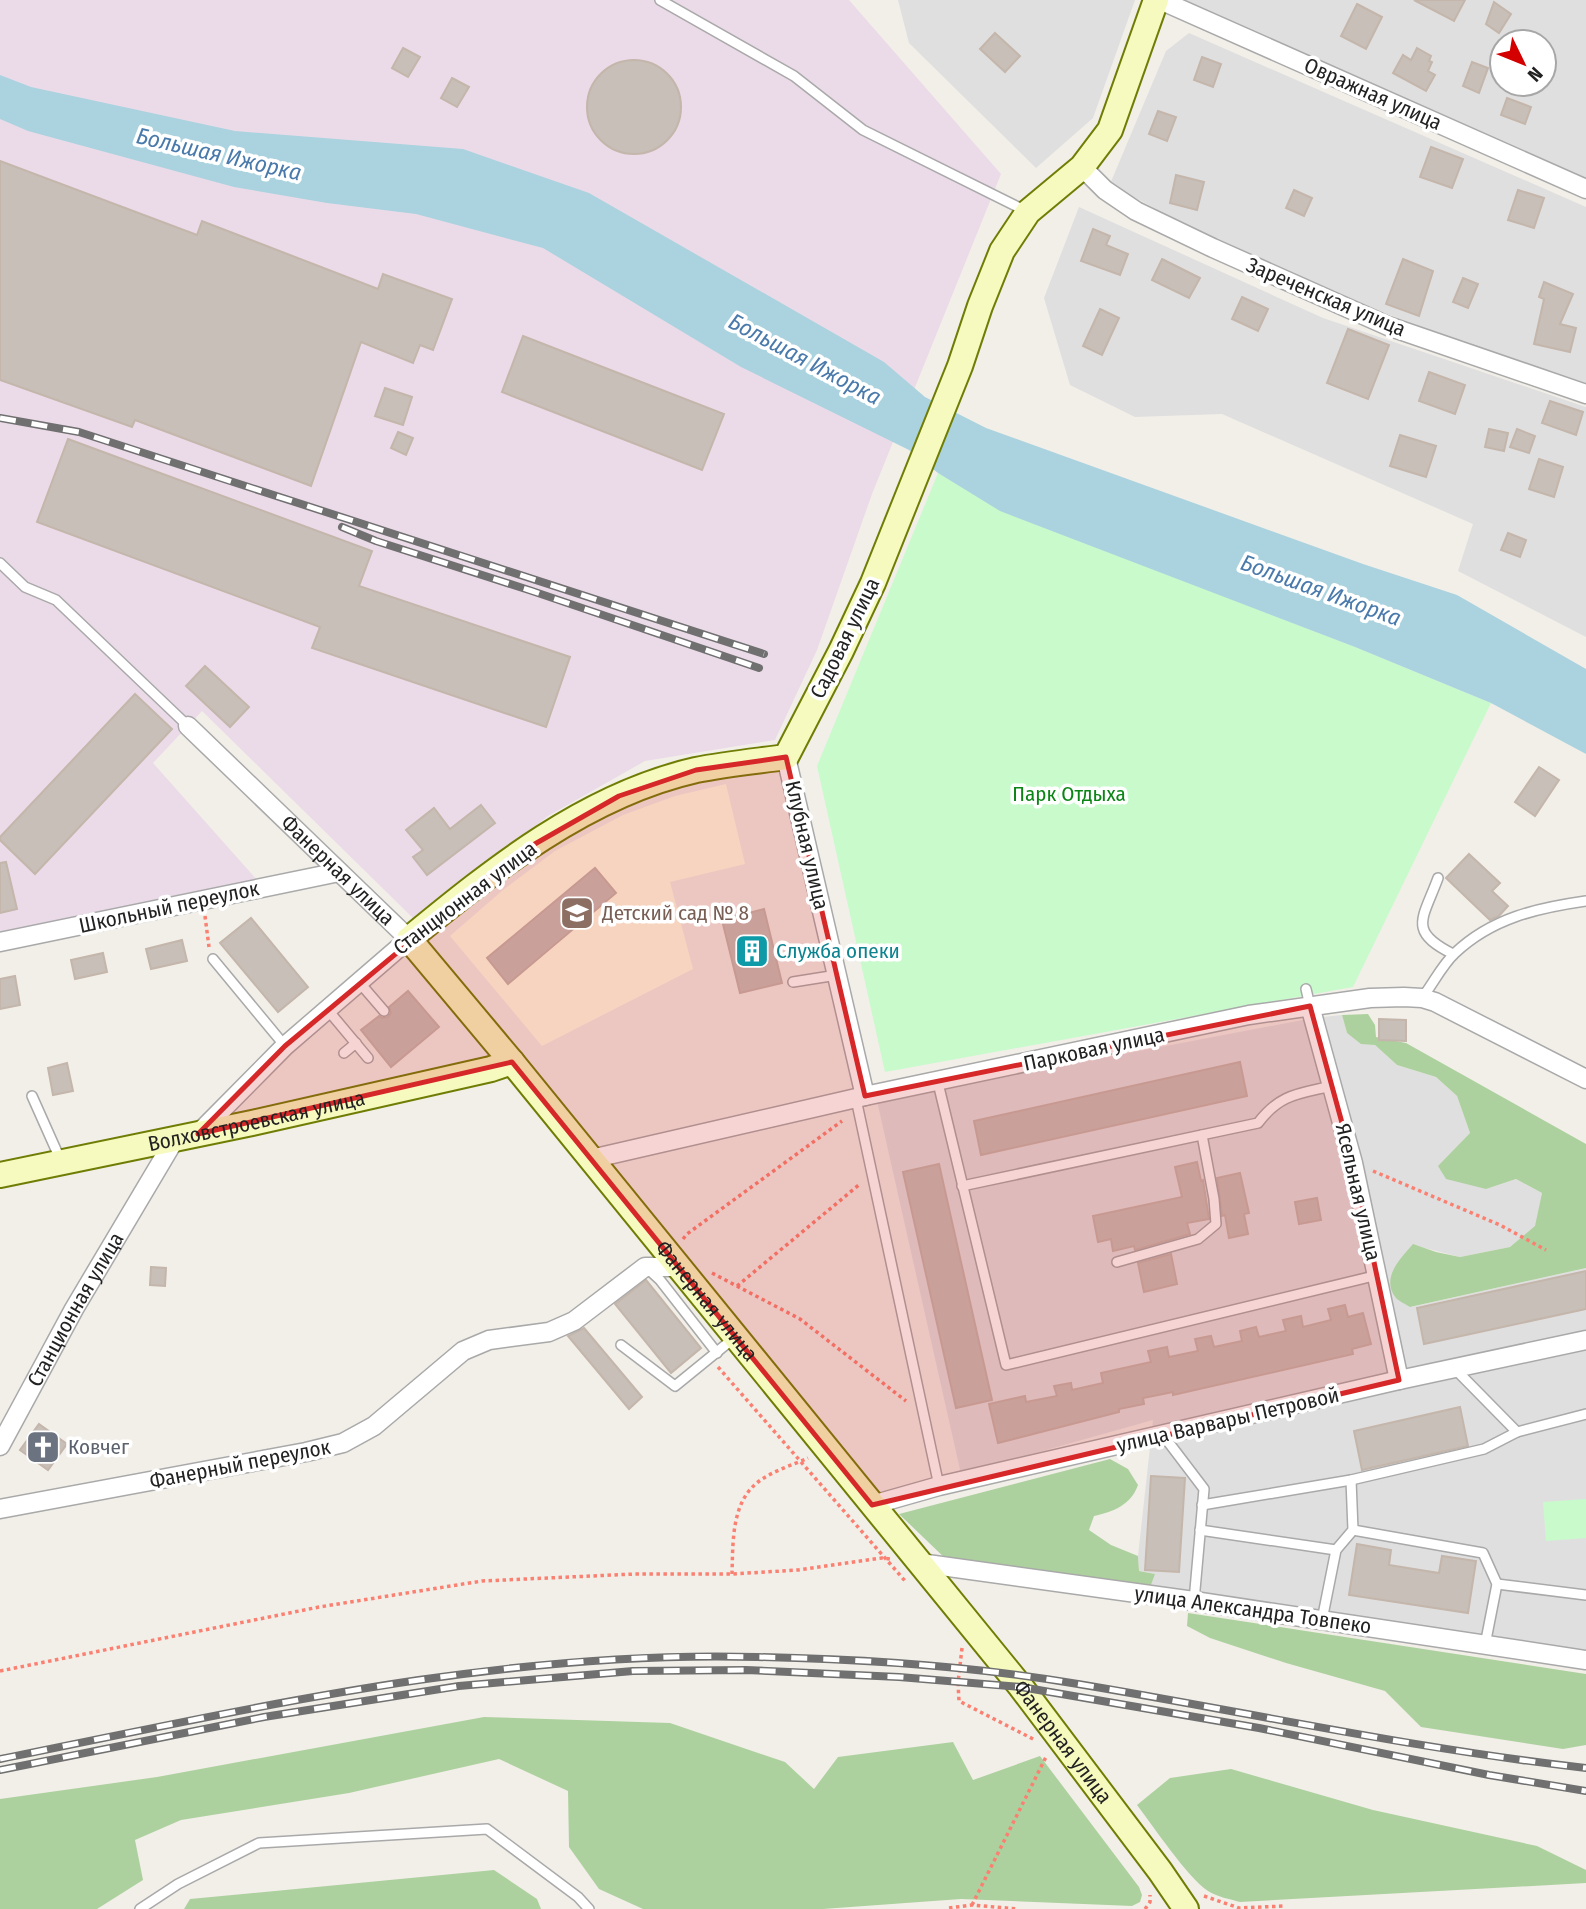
<svg xmlns="http://www.w3.org/2000/svg" width="1586" height="1909" font-family="'Fira Sans Condensed',sans-serif">
	<rect width="100%" height="100%" fill="#f2efe9"/>
	<g fill="#e0dfdf" fill-rule="evenodd">
		<polygon points="898,0 1135,0 1093,118 1036,168 909,43"/>
		<path d="M1176,0H1586V186ZM1502,42H1544V84H1502Z"/>
		<polygon points="1189,33 1586,207 1586,384 1477,348 1345,298 1182,223 1110,184 1166,51"/>
		<polygon points="1079,207 1323,318 1586,407 1586,637 1458,571 1473,524 1222,414 1135,417 1070,385 1044,298"/>
		<polygon points="1342,1015 1347,1033 1375,1045 1397,1065 1436,1077 1457,1096 1470,1133 1439,1166 1486,1189 1516,1179 1542,1193 1536,1226 1510,1247 1460,1257 1413,1245 1411,1307 1586,1268 1586,1656 1151,1585 1155,1574 1139,1571 1138,1556 1153,1420 961,1474 877,1101 1313,1018"/>
	</g>
	<polygon fill="#ebdbe8" points="0,0 849,0 1001,174 872,494 817,650 775,740 645,761 548,816 416,921 202,711 153,763 258,881 0,933"/>
	<polygon fill="#ffffe5" points="726,784 745,864 670,882 693,969 542,1046 450,936 503,890 555,851 623,815 675,796"/>
	<g fill="#add19e">
		<path d="M1368,1014L1375,1025L1376,1037L1406,1043L1586,1144V1268L1410,1307C1407,1305 1399,1301 1396,1298C1380,1278 1401,1258 1413,1244L1436,1252L1460,1257L1510,1247L1535,1226L1542,1193L1516,1179L1486,1189L1446,1179L1438,1166L1470,1133L1457,1096L1436,1077L1397,1065L1375,1045L1361,1044L1347,1033L1342,1015Z"/>
		<path d="M1110,1459L1128,1469L1138,1485C1131,1505 1113,1512 1094,1516L1089,1530L1111,1545L1138,1556L1139,1571L1155,1574L1151,1585L1140,1587L949,1562L899,1514Z"/>
		<polygon points="1188,1613 1586,1674 1586,1745 1563,1749 1421,1727 1385,1691 1286,1663 1210,1638 1187,1626"/>
		<polygon points="484,1717 670,1723 785,1762 814,1789 838,1757 953,1742 973,1780 1040,1756 1139,1887 1142,1895 1140,1902 1132,1906 961,1899 823,1909 643,1909 599,1889 569,1847 568,1791 499,1759 349,1793 181,1820 135,1840 143,1880 97,1909 0,1909 0,1799 157,1777"/>
		<path d="M1231,1769L1373,1810L1537,1846L1586,1870V1883L1240,1902C1230,1899 1217,1897 1208,1891C1187,1877 1154,1827 1137,1805L1170,1778Z"/>
		<polygon points="494,1870 537,1899 541,1909 184,1909 190,1899"/>
	</g>
	<g fill="#c8facc">
		<polygon points="938,473 1001,511 1355,647 1491,703 1353,987 885,1072 817,766"/>
		<polygon points="1586,1499 1586,1538 1546,1541 1543,1502"/>
	</g>
	<polygon fill="#aad3df" points="0,75 31,87 235,131 463,149 589,193 884,362 925,397 986,428 1363,564 1457,595 1586,669 1586,754 1491,703 1355,647 1000,511 938,473 909,450 741,367 543,248 416,214 327,203 234,187 28,131 0,119"/>
	<g fill="#c7bfb8" stroke="#c4b6ab" stroke-width="2">
		<polygon points="1414,0 1465,0 1454,21"/>
		<polygon points="1494,2 1511,14 1499,33 1486,24"/>
		<polygon points="1357,4 1382,17 1366,49 1341,36"/>
		<polygon points="995,33 1020,56 1005,72 980,49"/>
		<polygon points="403,48 420,57 408,77 392,68"/>
		<polygon points="1417,48 1431,56 1429,61 1432,62 1428,71 1435,75 1426,91 1393,73 1403,55 1411,60"/>
		<polygon points="1202,57 1221,64 1213,87 1194,80"/>
		<circle cx="634" cy="107" r="47"/>
		<polygon points="1472,62 1488,68 1479,93 1463,86"/>
		<polygon points="452,78 469,87 457,107 441,98"/>
		<polygon points="1507,98 1531,107 1525,124 1501,115"/>
		<polygon points="1158,111 1176,117 1167,141 1149,134"/>
		<polygon points="1431,147 1463,159 1452,188 1420,177"/>
		<polygon points="0,161 197,235 202,221 378,289 383,274 452,299 433,350 420,345 413,363 361,342 311,486 135,420 132,427 0,380"/>
		<polygon points="1176,175 1204,182 1197,210 1170,203"/>
		<polygon points="1294,190 1312,198 1304,216 1286,208"/>
		<polygon points="1518,190 1544,198 1534,228 1508,220"/>
		<polygon points="1093,229 1110,236 1106,245 1128,254 1120,275 1081,261"/>
		<polygon points="1162,259 1200,278 1189,298 1152,280"/>
		<polygon points="1403,259 1433,271 1419,316 1386,304"/>
		<polygon points="1463,278 1478,284 1468,308 1453,302"/>
		<polygon points="1544,282 1573,294 1560,324 1576,328 1570,352 1534,344 1544,299 1539,297"/>
		<polygon points="1242,297 1268,309 1258,331 1232,319"/>
		<polygon points="1100,309 1119,318 1102,355 1083,346"/>
		<polygon points="1348,329 1389,345 1368,399 1327,383"/>
		<polygon points="523,336 724,414 702,470 502,392"/>
		<polygon points="1429,372 1465,385 1455,414 1419,401"/>
		<polygon points="385,388 412,397 403,425 375,416"/>
		<polygon points="1550,401 1583,412 1576,435 1542,423"/>
		<polygon points="1489,429 1508,433 1504,451 1485,447"/>
		<polygon points="1517,429 1535,436 1529,453 1510,447"/>
		<polygon points="398,432 413,438 406,455 391,448"/>
		<polygon points="1400,435 1436,446 1426,477 1390,466"/>
		<polygon points="68,439 372,551 359,586 570,657 546,727 312,648 320,627 37,522"/>
		<polygon points="1539,459 1563,467 1554,497 1529,489"/>
		<polygon points="1508,533 1526,540 1520,557 1501,550"/>
		<polygon points="205,666 249,707 230,727 186,686"/>
		<polygon points="135,694 172,729 35,874 0,840 0,837"/>
		<polygon points="1539,767 1559,780 1535,816 1515,802"/>
		<polygon points="481,805 495,823 427,875 413,857 423,850 406,830 434,808 450,829"/>
		<polygon points="1469,854 1500,883 1492,891 1508,906 1499,916 1490,920 1446,878"/>
		<polygon points="6,862 17,909 0,913 0,863"/>
		<polygon points="595,868 616,893 508,984 487,958"/>
		<polygon points="764,909 782,983 740,993 722,920"/>
		<polygon points="251,918 308,987 278,1012 220,943"/>
		<polygon points="182,940 187,961 151,969 146,949"/>
		<polygon points="103,953 107,972 75,979 71,960"/>
		<polygon points="15,976 20,1005 0,1009 0,979"/>
		<polygon points="408,991 439,1027 391,1067 361,1030 379,1016 382,1018 388,1017 391,1013 389,1007"/>
		<polygon points="1379,1019 1406,1020 1406,1041 1379,1040"/>
		<polygon points="1240,1062 1247,1096 981,1155 974,1121"/>
		<polygon points="67,1063 73,1091 53,1095 48,1068"/>
		<polygon points="1197,1162 1201,1181 1203,1180 1209,1219 1187,1223 1190,1234 1135,1250 1134,1246 1113,1251 1111,1239 1098,1242 1093,1216 1182,1197 1175,1167"/>
		<polygon points="939,1164 992,1400 956,1408 903,1172"/>
		<polygon points="1240,1173 1249,1213 1244,1214 1248,1234 1229,1238 1225,1215 1222,1216 1217,1178"/>
		<polygon points="1317,1198 1321,1220 1299,1224 1295,1202"/>
		<polygon points="1171,1254 1177,1284 1144,1292 1138,1263"/>
		<polygon points="151,1267 166,1268 165,1286 150,1285"/>
		<polygon points="1586,1271 1586,1309 1424,1344 1417,1308"/>
		<polygon points="646,1280 701,1348 671,1373 615,1304"/>
		<polygon points="1345,1305 1348,1317 1363,1313 1371,1344 1352,1349 1353,1354 1173,1395 1173,1392 1143,1398 1144,1404 1119,1409 1119,1412 998,1443 989,1404 1025,1396 1026,1402 1057,1396 1054,1386 1071,1383 1072,1390 1103,1383 1101,1373 1151,1362 1148,1351 1167,1347 1169,1357 1198,1351 1195,1339 1211,1336 1214,1347 1242,1341 1240,1331 1256,1327 1259,1337 1286,1331 1283,1320 1301,1316 1303,1327 1331,1320 1328,1309"/>
		<polygon points="584,1328 642,1397 629,1409 568,1336"/>
		<polygon points="1460,1407 1468,1446 1362,1470 1354,1431"/>
		<polygon points="39,1424 67,1444 48,1470 20,1450"/>
		<polygon points="1151,1476 1185,1478 1179,1572 1145,1570"/>
		<polygon points="1357,1544 1391,1550 1389,1565 1439,1573 1442,1556 1476,1561 1468,1613 1349,1595"/>
	</g>
	<g fill="none" stroke-linecap="round" stroke-linejoin="round">
		<g stroke="#a9a9a9" stroke-width="12">
			<g id="lane">
				<polyline points="660,0 794,76 863,130 1026,211"/>
				<polyline points="0,563 25,587 56,600 188,726"/>
				<path d="M1438,878C1423,919 1407,931 1453,954"/>
				<polyline points="213,959 285,1046"/>
				<polyline points="359,982 384,1011"/>
				<polyline points="793,982 837,975"/>
				<polyline points="1306,989 1310,1006"/>
				<path d="M1422,998C1433,984 1442,965 1455,953C1492,918 1537,908 1586,901"/>
				<polyline points="327,1009 368,1058"/>
				<polyline points="344,1053 356,1043"/>
				<polyline points="938,1083 1006,1365 1378,1275"/>
				<polyline points="32,1096 61,1161"/>
				<polyline points="856,1099 939,1486"/>
				<path d="M962,1186L1258,1123C1280,1094 1298,1094 1332,1086"/>
				<polyline points="1117,1262 1198,1239 1216,1224 1214,1199 1202,1135"/>
				<polyline points="647,1268 660,1280 717,1353"/>
				<polyline points="621,1345 675,1386 734,1338"/>
				<polyline points="1456,1370 1517,1432 1586,1414"/>
				<polyline points="1163,1435 1204,1489 1194,1601"/>
				<polyline points="1202,1505 1351,1480 1484,1449 1517,1432"/>
				<polyline points="1200,1530 1336,1550"/>
				<polyline points="1353,1530 1483,1553 1497,1584 1485,1645"/>
				<polyline points="1497,1584 1586,1595"/>
				<polyline points="1322,1620 1336,1550 1353,1530 1351,1480"/>
				<polyline points="140,1909 178,1884 259,1843 487,1829 578,1897 589,1909"/>
			</g>
		</g>
		<g stroke="#a9a9a9" stroke-width="21">
			<g id="street">
				<polyline points="1160,0 1586,189"/>
				<polyline points="1082,167 1105,190 1136,211 1213,248 1388,326 1586,394"/>
				<path id="s1" d="M188,726L409,939L285,1046L198,1134"/>
				<polyline points="786,757 865,1096"/>
				<polyline points="0,942 339,872"/>
				<polyline points="1310,1006 1353,1163 1399,1380"/>
				<polyline points="591,1159 865,1096 1249,1015 1370,998 1404,997 1422,998 1435,1002 1586,1079"/>
				<path id="s2" d="M0,1446L74,1309L175,1139"/>
				<polyline points="872,1505 939,1486 1399,1380 1586,1340"/>
				<polyline points="0,1509 306,1452 343,1443 374,1426 463,1351 489,1340 549,1332 574,1321 645,1267 678,1267"/>
				<polyline points="920,1563 1194,1601 1586,1660"/>
			</g>
		</g>
		<g stroke="#707d05" stroke-width="28">
			<g id="secondary">
				<path id="s3" d="M1156,0L1110,130L1082,167L1028,212L1002,251L980,306L960,366L873,583L841,651L786,757C757,761 726,764 696,770C586,795 494,869 409,939L512,1062L1021,1687L1160,1871L1186,1909"/>
				<path id="s4" d="M0,1175L252,1123L491,1069L512,1062"/>
			</g>
		</g>
		<g stroke="#fa8072" stroke-width="3.5" stroke-dasharray="3.5 3.5" stroke-linecap="butt">
			<polyline points="205,916 209,947"/>
			<polyline points="1373,1171 1500,1225 1546,1250"/>
			<polyline points="683,1239 687,1234 842,1121"/>
			<polyline points="712,1273 800,1319 906,1401"/>
			<polyline points="737,1286 860,1184"/>
			<polyline points="718,1367 906,1582"/>
			<path d="M732,1574C733,1543 731,1503 758,1482C772,1471 793,1465 808,1458"/>
			<polyline points="962,1648 958,1683 959,1701 1035,1740"/>
			<polyline points="0,1671 319,1607 482,1581 635,1574 732,1574 798,1570 882,1558 890,1559"/>
			<polyline points="1204,1896 1239,1908 1284,1906"/>
			<polyline points="972,1905 1046,1757"/>
			<polyline points="949,1908 972,1905 1018,1909"/>
			<polyline points="1145,1909 1150,1902 1150,1895"/>
		</g>
		<use href="#lane" stroke="#fff" stroke-width="9"/>
		<use href="#street" stroke="#fff" stroke-width="18"/>
		<use href="#secondary" stroke="#f7fabf" stroke-width="24"/>
		<g stroke="#707070" stroke-width="8">
			<g id="rail">
				<polyline points="0,418 79,432 764,654"/>
				<polyline points="342,527 376,541 532,591 759,668"/>
				<path d="M0,1759C250,1709 500,1650 757,1657C863,1659 972,1666 1078,1684C1247,1712 1415,1749 1586,1768"/>
				<polyline points="0,1770 264,1717 459,1686 633,1671 746,1670 899,1677 1021,1687 1259,1728 1489,1775 1586,1791"/>
			</g>
		</g>
		<use href="#rail" stroke="#fff" stroke-width="5" stroke-dasharray="16" stroke-linecap="butt"/>
	</g>
	<path fill="#d62828" fill-opacity="0.2" stroke="#d62828" stroke-width="5" stroke-linejoin="round" d="M786,757L865,1096L1310,1006L1353,1163L1399,1380L872,1505L512,1062L198,1134L285,1046L512,857L619,796L696,770Z"/>
	<defs>
		<g id="school-square" transform="scale(1.75)"><rect x="-9" y="-9" width="18" height="18" rx="4" fill="#8d6e63" stroke="#fff"/><path d="M0-5L7-2L0 1L-7-2ZM-4 1L0 2.5L4 1V4Q0 6-4 4Z" fill="#fff"/></g>
		<g id="building-square" transform="scale(1.75)"><rect x="-9" y="-9" width="18" height="18" rx="4" fill="#0f9aa8" stroke="#fff"/><path d="M-4-6H4V6H1V3H-1V6H-4ZM-2.5-4.3h1.7v1.8h-1.7ZM.8-4.3h1.7v1.8H.8ZM-2.5-1h1.7V.8h-1.7ZM.8-1h1.7V.8H.8Z" fill="#fff"/></g>
		<g id="church-square" transform="scale(1.75)"><rect x="-9" y="-9" width="18" height="18" rx="4" fill="#6b7280" stroke="#fff"/><path d="M-1.2-6h2.4v3.5h3.3v2.4h-3.3V6h-2.4V-.1h-3.3v-2.4h3.3Z" fill="#fff"/></g>
	</defs>
	<g fill-rule="evenodd">
		<use href="#school-square" x="577" y="913"/>
		<use href="#building-square" x="752" y="951"/>
		<use href="#church-square" x="43" y="1447"/>
	</g>
	<g text-anchor="middle" stroke-width="7" stroke-linejoin="round" paint-order="stroke">
		<g font-size="21" fill="#222" stroke="#fff">
			<text transform="translate(1373 94) rotate(24)" y="7">Овражная улица</text>
			<text transform="translate(1326 297) rotate(23)" y="7">Зареченская улица</text>
			<text transform="translate(845 638) rotate(-64)" y="7">Садовая улица</text>
			<text transform="translate(807 845) rotate(77)" y="7">Клубная улица</text>
			<text dy="7" stroke="none"><textPath href="#s1" startOffset="208">Фанерная улица</textPath></text>
			<text transform="translate(465 898) rotate(-37)" y="7">Станционная улица</text>
			<text transform="translate(169 907) rotate(-12)" y="7">Школьный переулок</text>
			<text transform="translate(1094 1049) rotate(-12)" y="7">Парковая улица</text>
			<text dy="7" stroke="none"><textPath href="#s4" startOffset="262">Волховстроевская улица</textPath></text>
			<text transform="translate(1358 1192) rotate(77)" y="7">Ясельная улица</text>
			<text dy="7" stroke="none"><textPath href="#s3" startOffset="1748">Фанерная улица</textPath></text>
			<text dy="7" stroke="none"><textPath href="#s2" startOffset="156">Станционная улица</textPath></text>
			<text transform="translate(1228 1420) rotate(-13)" y="7">улица Варвары Петровой</text>
			<text transform="translate(240 1464) rotate(-11)" y="7">Фанерный переулок</text>
			<text transform="translate(1253 1610) rotate(8)" y="7">улица Александра Товпеко</text>
			<text dy="7" stroke="none"><textPath href="#s3" startOffset="2315">Фанерная улица</textPath></text>
		</g>
		<g font-size="21" fill="#0c8416" stroke="#fff">
			<text x="1069" y="801">Парк Отдыха</text>
		</g>
		<g font-size="21" fill="#785e54" stroke="#fff" text-anchor="start">
			<text x="602" y="920">Детский сад № 8</text>
		</g>
		<g font-size="21" fill="#0d838f" stroke="#fff" text-anchor="start">
			<text x="776" y="958">Служба опеки</text>
		</g>
		<g font-size="21" fill="#5b616d" stroke="#fff" text-anchor="start">
			<text x="68" y="1454">Ковчег</text>
		</g>
		<g font-size="23" font-style="italic" fill="#4a7aab" stroke="#fff">
			<text transform="translate(219 154) rotate(13)" y="8">Большая Ижорка</text>
			<text transform="translate(805 359) rotate(28)" y="8">Большая Ижорка</text>
			<text transform="translate(1321 590) rotate(20)" y="8">Большая Ижорка</text>
		</g>
	</g>
	<g transform="translate(1523 63) rotate(133)"><circle r="33" fill="#ffffff" stroke="#a7a7a7" stroke-width="2"/>
	<path d="M0-5L12 26L0 18L-12 26Z" fill="#d40000"/>
	<text y="-10" font-size="19" font-weight="bold" text-anchor="middle" fill="#222222">N</text>
	</g>
</svg>
